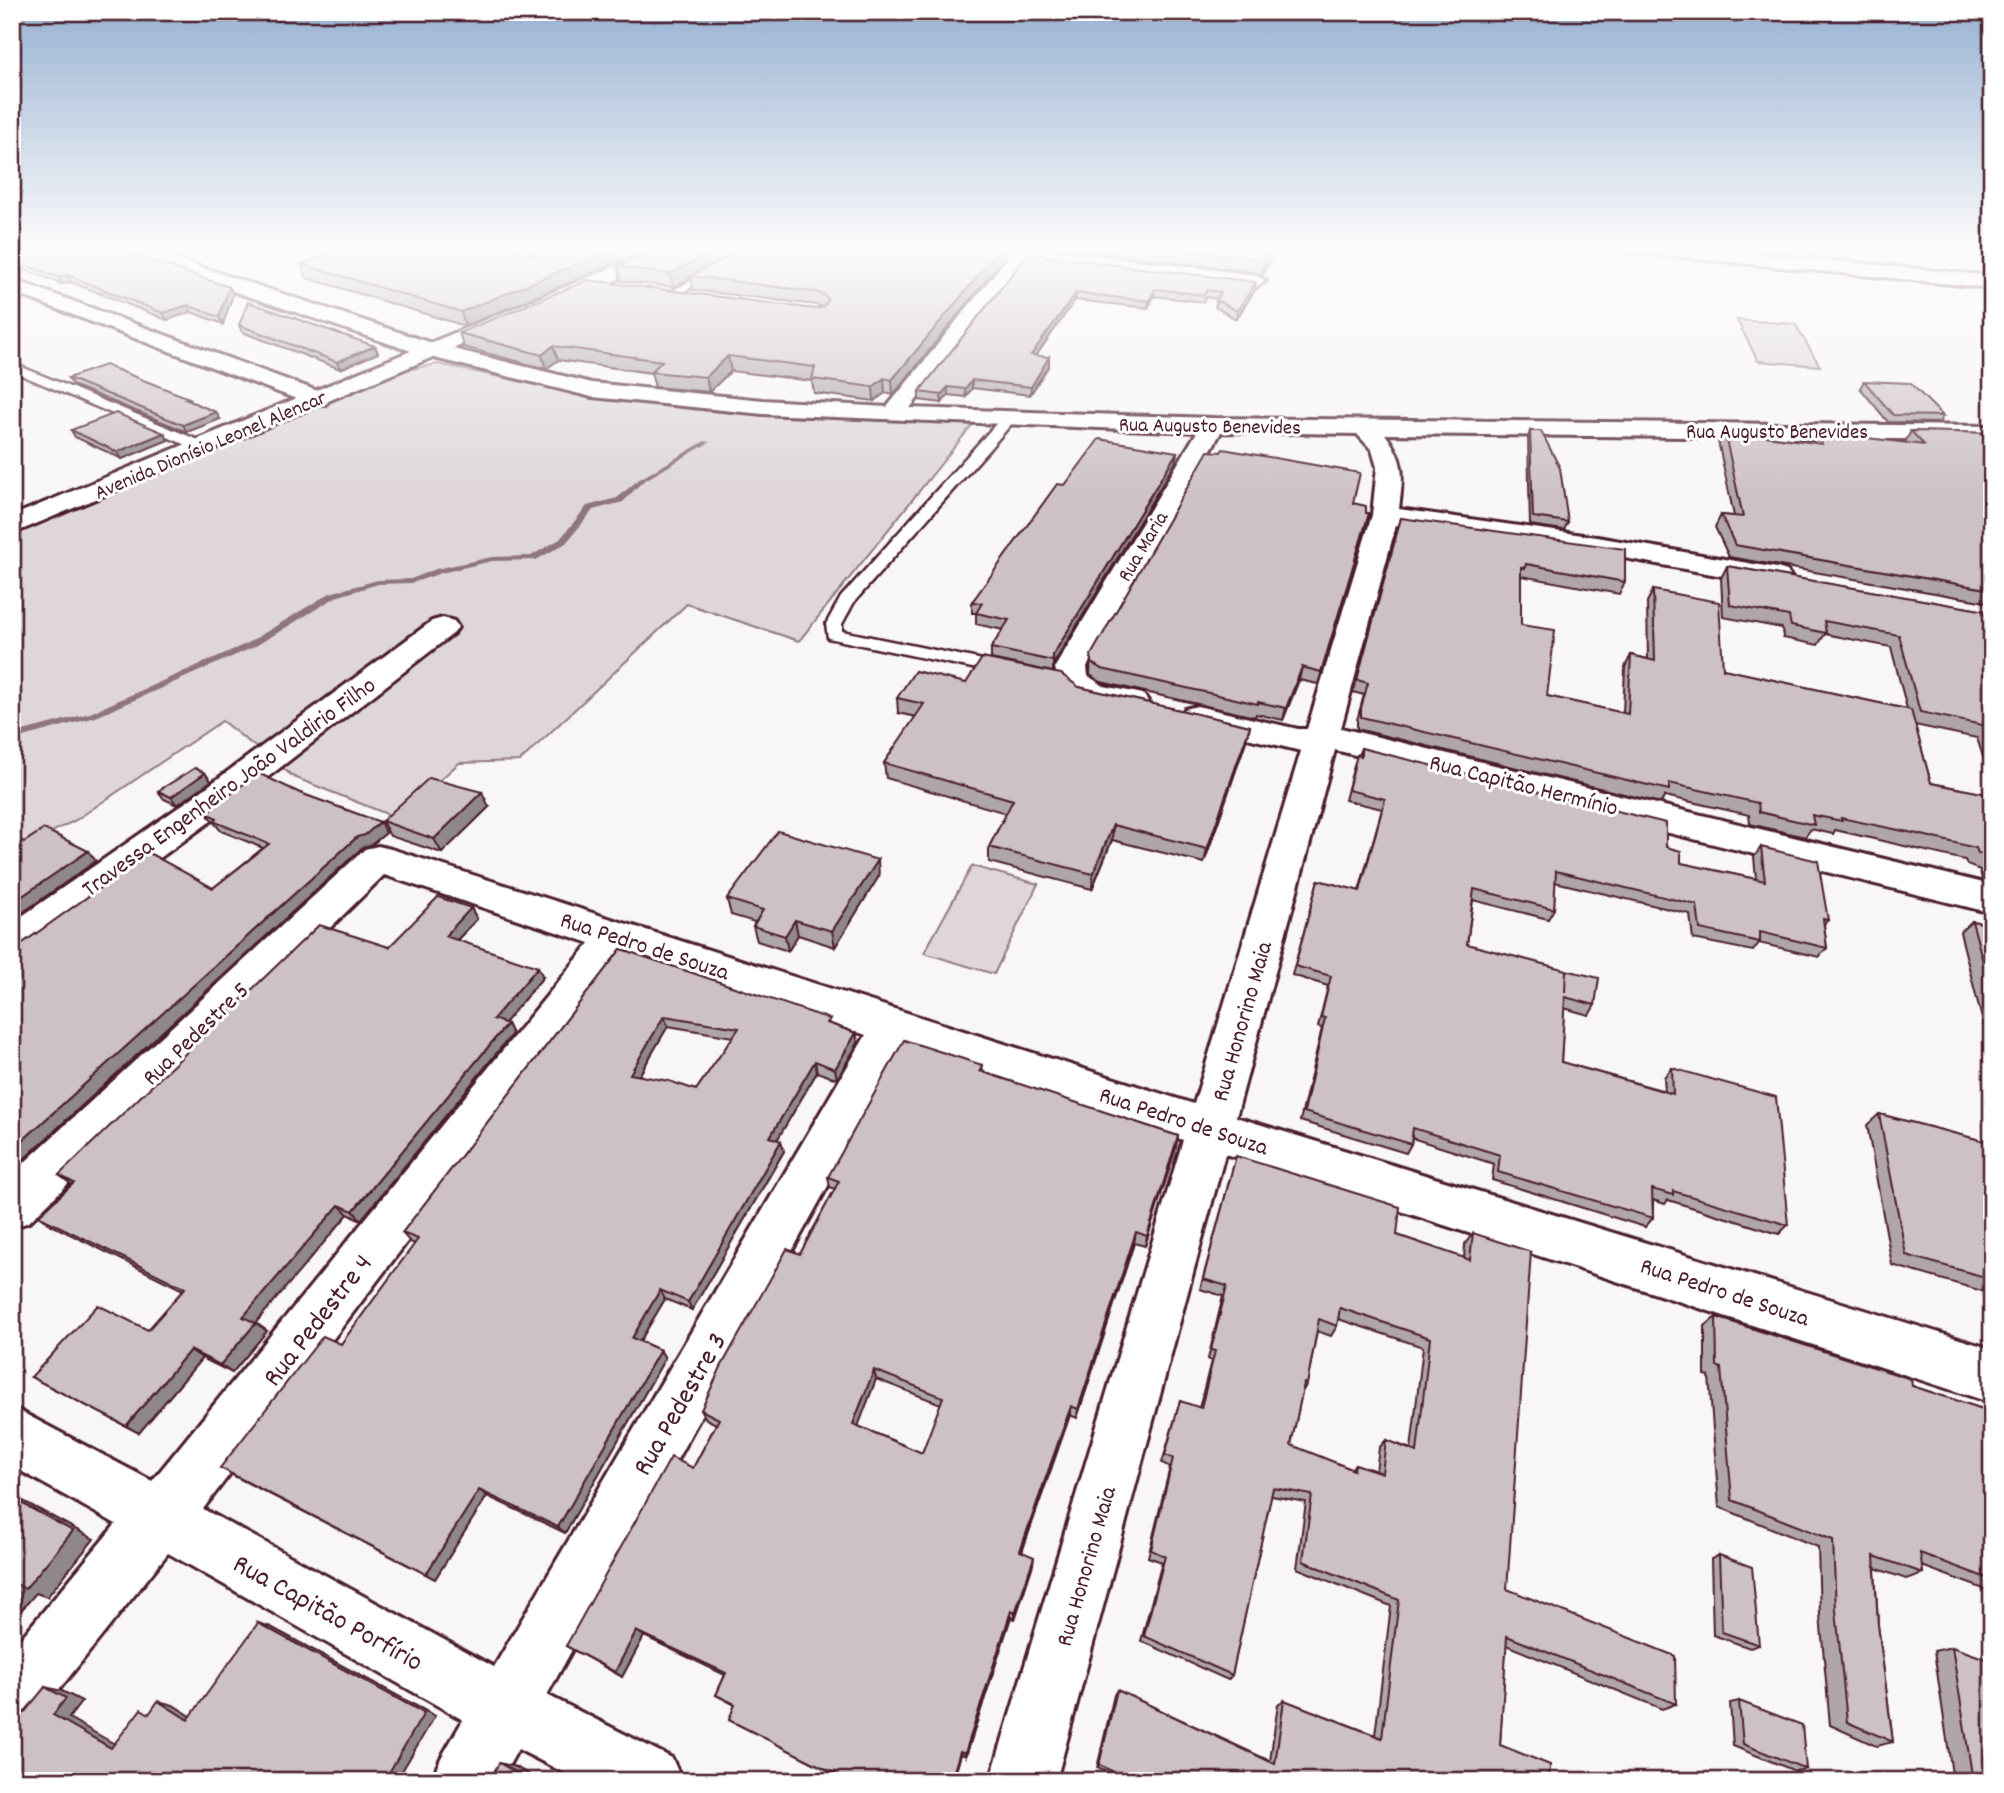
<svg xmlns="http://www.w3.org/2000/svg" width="2004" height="1793" font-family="Dekko,sans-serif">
	<rect width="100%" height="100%" fill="#f8f6f7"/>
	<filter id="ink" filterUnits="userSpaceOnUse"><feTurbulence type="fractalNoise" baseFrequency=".0143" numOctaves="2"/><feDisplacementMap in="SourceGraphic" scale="14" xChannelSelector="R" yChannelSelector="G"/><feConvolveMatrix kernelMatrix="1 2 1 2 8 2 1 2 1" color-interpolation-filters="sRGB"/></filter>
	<g filter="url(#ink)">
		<g fill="#ded6d9" stroke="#947a82" stroke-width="2">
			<polygon points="1737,320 1795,324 1820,366 1758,361"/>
			<polygon points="438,364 598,398 710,411 784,417 973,424 799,641 687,604 520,761 459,763 397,818 294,777 222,721 76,820 12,852 12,532 390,373"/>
			<polygon points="972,866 1038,884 994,974 924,953"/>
		</g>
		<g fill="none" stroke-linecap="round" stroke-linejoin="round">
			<polygon fill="#8f747b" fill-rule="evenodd" points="705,441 710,442 642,482 623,502 593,510 566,543 536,560 492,561 441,573 412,583 378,584 336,597 254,647 96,717 12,740 12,734 90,713 248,643 330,593 378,580 411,579 436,569 492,557 531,556 560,539 587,506 617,498 638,480"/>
			<g stroke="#4a1f2b" stroke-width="5">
				<g id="service">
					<polygon points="756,247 770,247 669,299 660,297"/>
					<polygon points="12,363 208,444 210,447 208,450 198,450 12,371"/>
					<polygon points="1009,414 1015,418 1014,421 854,602 842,624 842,631 1012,666 1015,670 1012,674 1006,675 828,638 826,624 841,597 1004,415"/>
				</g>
			</g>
			<g stroke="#4a1f2b" stroke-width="6">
				<g id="minor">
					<path d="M111,247H140L441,346L592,383L763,400L887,407L1009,256L979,252L970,247H1028L1256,275L1266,281L1256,287L1027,258L910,408L1213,418L1992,426V440L1385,434C1406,462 1403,476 1399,509L1597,537L1777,568L1787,571L1791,577L1787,583L1777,586L1597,553L1396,525L1341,728L1992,885V913L1335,750L1236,1117L1992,1349V1403L1225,1154L1056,1781H990L1183,1140L904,1048L547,1695L672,1758L682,1781H580L518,1749L500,1781H431L441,1758L463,1720L168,1553L34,1721L12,1731V1649L116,1524L12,1466V1407L152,1481L590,943L384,875L29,1222L12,1228V1174L365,849L378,846L391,849L1194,1104L1301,751L1185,723L1181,716L1185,709L1197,706L1298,729H1307L1372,515L1377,467L1372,450L1357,434L1221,432L1087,667L1088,676L1104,686L1143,694L1148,701L1143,708C1115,715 1058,701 1055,667L1197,432L763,414L592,397L426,356L114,251ZM626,955L866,1035L494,1667L203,1509Z"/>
					<polygon points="1619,247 1690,247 1992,276 1992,288 1628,252"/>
					<polygon points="12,279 326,394 330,399 326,404 310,404 12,292"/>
					<polygon points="443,618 454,621 458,627 454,633 215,818 26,955 12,959 12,923 189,800 432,621"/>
				</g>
			</g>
			<g stroke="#4a1f2b" stroke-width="6">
				<polygon id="secondary" points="662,247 688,247 685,251 12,534 12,516"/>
			</g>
			<polyline stroke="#4a1f2b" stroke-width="2.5" stroke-dasharray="1 2.5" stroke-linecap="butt" points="1969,247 1991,256"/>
			<use href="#service" fill="#fff" fill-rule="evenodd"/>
			<use href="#minor" fill="#fff" fill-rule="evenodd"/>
			<use href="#secondary" fill="#fff" fill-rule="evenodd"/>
		</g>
		<g fill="#b0a6a9" stroke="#4a1f2b" stroke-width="2" fill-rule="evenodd">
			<polygon points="12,247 229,287 233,294 223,324 191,312 167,320 71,282 62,284 12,265"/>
			<polygon points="349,247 654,247 465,326 307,278 301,264"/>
			<polygon points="666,247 1004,247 1004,258 893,395 885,393 874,401 814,393 812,381 731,371 709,392 655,387 651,373 558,360 546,369 464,347 459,333 815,309 822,307 817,305 693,290 691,278 673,287 621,281 618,267"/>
			<polygon points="1053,247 1278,247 1262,276 1256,272"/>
			<polygon points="1028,254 1255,290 1236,319 1215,307 1217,299 1206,297 1203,302 1154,296 1148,308 1075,300 1036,355 1049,365 1030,395 972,388 966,397 948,395 942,403 919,400 919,392"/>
			<polygon points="239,325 375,346 378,353 340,369 242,332"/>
			<polygon points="68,378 189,398 191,402 220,419 187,432 72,385"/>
			<polygon points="1864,381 1943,416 1939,423 1888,422 1860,388"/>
			<polygon points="71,430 164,433 168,440 122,459 75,437"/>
			<polygon points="1724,430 1813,442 1818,432 1906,443 1905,442 1911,431 1992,433 1992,603 1729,557 1715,527 1721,515 1734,516 1718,441"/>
			<polygon points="1530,431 1568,522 1564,530 1530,525 1528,438"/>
			<polygon points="1177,452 1175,463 1053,665 1053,672 991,659 991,648 1003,630 976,624 976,613 972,613 972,602 1065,485"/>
			<polygon points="1353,503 1366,525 1318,684 1299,680 1283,720 1256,714 1255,717 1101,682 1090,675 1091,655"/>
			<polygon points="1401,518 1625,582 1619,594 1522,576 1521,578 1521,625 1547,696 1623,713 1625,667 1631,655 1648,659 1647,602 1653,590 1723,669 1907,709 1891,647 1825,634 1818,645 1783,638 1782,628 1723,617 1721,578 1727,566 1992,612 1992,785 1977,738 1915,725 1931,783 1992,795 1992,884 1982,880 1980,870 1967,865 1965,860 1835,830 1833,834 1811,829 1805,837 1750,824 1749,815 1665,796 1661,803 1357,729 1357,720 1364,695 1353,692"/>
			<polygon points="966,683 1079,687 1250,726 1246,741 1204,863 1112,840 1092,889 989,862 989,847 1006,813 886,778 884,763 916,717 898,713 897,698"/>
			<polygon points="1361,748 1666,847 1681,863 1756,879 1754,857 1761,847 1828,920 1824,924 1827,948 1819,957 1759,943 1753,951 1693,939 1690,914 1555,882 1554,909 1548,919 1473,900 1467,944 1595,1005 1589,1015 1564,1008 1561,1062 1665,1091 1664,1077 1672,1068 1788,1225 1779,1234 1668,1200 1665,1204 1653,1200 1653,1218 1645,1227 1492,1180 1494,1164 1412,1138 1411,1144 1406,1153 1300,1121 1322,1028 1318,1027 1328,986 1292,975 1318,880 1359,891 1382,809 1345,800 1354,765"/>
			<polygon points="205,773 211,781 177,805 164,799 158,791"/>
			<polygon points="300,793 380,822 386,833 371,845 363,847 12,1170 12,949 213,888 263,848 221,831 206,813"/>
			<polygon points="489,807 442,853 390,836 382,821"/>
			<polygon points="879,876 835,947 798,935 788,951 757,941 753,926 755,922 731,915 727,899"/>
			<polygon points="471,908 477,919 457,940 543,977 504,1023 507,1024 512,1034 361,1220 348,1214 255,1323 267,1331 232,1373 202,1358 139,1433 31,1377 148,1330 183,1290 51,1225 38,1216 72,1185 59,1175 389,947"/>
			<polygon points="1972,921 1992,925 1992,1036 1986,1035 1960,932"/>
			<path d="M621,949L856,1033L858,1043L837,1079L817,1072L777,1140L784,1151L692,1310L665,1299L640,1341L660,1350L665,1358L565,1533L487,1496L435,1579L232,1475L341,1344L415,1244L410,1242L402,1233ZM668,1026L733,1037L696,1090L639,1076Z"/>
			<path d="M982,1065L983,1072L1178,1136L1145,1246L1134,1243L1077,1418L1070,1415L1022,1552L1033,1564L1015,1619L1011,1617L966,1756L961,1754L953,1781H849L729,1720L735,1705L716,1695L725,1675L644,1636L622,1677L566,1646L693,1468L716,1424L706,1419L701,1410L800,1254L835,1189L830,1187L828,1177ZM876,1379L941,1404L922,1453L858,1426Z"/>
			<polygon points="1879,1114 1992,1143 1992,1294 1892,1265 1867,1125"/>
			<path d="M1233,1167L1397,1235L1464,1258L1465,1244L1473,1233L1507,1589L1676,1704L1662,1709L1506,1645L1500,1745L1549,1781H1108L1109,1773L1097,1768L1114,1695L1117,1690L1270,1761L1278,1704L1284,1700L1375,1735L1391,1606L1297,1568L1306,1502L1271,1496L1232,1675L1228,1680L1141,1641L1162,1562L1148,1557L1170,1467L1162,1463L1180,1401L1199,1408L1211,1361L1208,1359L1223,1296L1200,1289ZM1338,1319L1423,1347L1411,1449L1386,1440L1379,1448L1376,1471L1355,1464L1351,1469L1291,1445L1302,1392L1307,1384L1317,1331L1331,1336L1337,1326Z"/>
			<polygon points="1716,1317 1912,1386 1992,1412 1992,1592 1922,1566 1923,1573 1906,1579 1875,1568 1878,1625 1893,1742 1876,1746 1830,1725 1820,1615 1818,1547 1719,1507 1709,1376 1705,1375 1705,1326"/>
			<polygon points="1719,1555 1759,1645 1750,1648 1713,1635 1711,1559"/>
			<polygon points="1952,1647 1992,1781 1953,1781 1934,1651"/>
			<polygon points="1739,1701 1806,1769 1795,1771 1733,1746 1730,1703"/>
		</g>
		<g fill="#908789" stroke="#4a1f2b" stroke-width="2">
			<polygon points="529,247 557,247 532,258"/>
			<polygon points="619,247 654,247 465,326 461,312"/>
			<polygon points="722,247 749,247 690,276 691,278 673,287 670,274"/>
			<polygon points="1002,247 1004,247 1004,258 893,395 892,380"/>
			<polygon points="1273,247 1278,247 1262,276 1264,262"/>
			<polygon points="67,275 71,282 62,284 58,277"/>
			<polygon points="1256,282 1255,290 1236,319 1237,311"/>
			<polygon points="229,287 233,294 223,324 219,317"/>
			<polygon points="1155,289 1154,296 1148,308 1149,301"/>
			<polygon points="1076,293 1075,300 1031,363 1031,355"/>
			<polygon points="188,305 191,312 167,320 163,313"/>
			<polygon points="375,346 378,353 340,369 337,362"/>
			<polygon points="553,346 558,360 546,369 542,355"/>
			<polygon points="728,356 731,371 709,392 706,377"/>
			<polygon points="1049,357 1049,365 1030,395 1031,387"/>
			<polygon points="884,378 885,393 874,401 873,387"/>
			<polygon points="972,380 972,388 966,397 965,389"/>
			<polygon points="948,387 948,395 942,403 941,395"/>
			<polygon points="216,412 220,419 187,432 183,425"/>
			<polygon points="164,433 168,440 122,459 117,452"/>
			<polygon points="1177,452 1175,463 1053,665 1053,655"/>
			<polygon points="1302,667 1299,680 1283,720 1286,708"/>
			<polygon points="1250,726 1246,741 1204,863 1207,849"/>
			<polygon points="205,773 211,781 177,805 171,797"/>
			<polygon points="482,792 489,807 442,853 434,839"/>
			<polygon points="380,822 386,833 371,845 363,847 12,1170 12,1150 357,837"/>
			<polygon points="1113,825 1112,840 1092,889 1093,874"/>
			<polygon points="88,851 96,861 12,920 12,903"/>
			<polygon points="878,860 879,876 835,947 832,931"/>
			<polygon points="471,908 477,919 451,946 445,936"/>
			<polygon points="795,920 798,935 788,951 785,936"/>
			<polygon points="538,967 543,977 499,1029 493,1019"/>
			<polygon points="664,1016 668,1026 634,1084 630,1074"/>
			<polygon points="507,1024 512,1034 361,1220 353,1211"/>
			<polygon points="856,1033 858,1043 837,1079 835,1069"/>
			<polygon points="815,1061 817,1072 773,1147 770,1137"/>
			<polygon points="1178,1136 1176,1148 1145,1246 1147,1236"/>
			<polygon points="781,1141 784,1151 692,1310 688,1302"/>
			<polygon points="339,1205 348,1214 254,1325 243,1317"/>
			<polygon points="1136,1232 1134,1243 1077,1418 1078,1409"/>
			<polygon points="660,1290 665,1299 637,1346 632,1338"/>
			<polygon points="256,1323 267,1331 232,1373 220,1365"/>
			<polygon points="190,1350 202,1358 139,1433 126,1426"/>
			<polygon points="660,1350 665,1358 565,1533 558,1527"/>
			<polygon points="874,1370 876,1379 856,1432 853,1424"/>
			<polygon points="1071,1406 1070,1415 1020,1557 1020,1551"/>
			<polygon points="479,1490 487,1496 435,1579 426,1574"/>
			<polygon points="12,1495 94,1539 47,1597 36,1593 12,1621"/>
			<polygon points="1034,1557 1033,1564 1015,1619 1015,1613"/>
			<polygon points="1011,1611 1011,1617 966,1756 965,1753"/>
			<polygon points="258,1623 271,1627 435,1716 396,1781 384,1781"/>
			<polygon points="636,1631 644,1636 622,1677 615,1672"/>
			<polygon points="45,1687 62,1691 82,1701 69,1718 127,1751 111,1748 53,1715"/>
			<polygon points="158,1701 173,1705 202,1723 188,1720"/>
			<polygon points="960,1751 961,1754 953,1781 951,1781"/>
			<polygon points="499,1763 516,1767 540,1781 531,1781"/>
		</g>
		<g fill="#cdc1c4" stroke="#4a1f2b" stroke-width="2" fill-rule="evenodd">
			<polygon points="12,247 112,247 229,287 219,317 188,305 163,313 67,275 58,277 12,260"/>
			<polygon points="349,247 491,247 530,256 550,247 619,247 461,312 301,264"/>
			<polygon points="666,247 722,247 670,274 618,267"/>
			<polygon points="747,247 1002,247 892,380 884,378 873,387 812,379 815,367 728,356 706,377 651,372 662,361 553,346 542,355 459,333 588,280 815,309 823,307 828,300 825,295 816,292 690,276"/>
			<polygon points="1162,247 1273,247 1264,262 1258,259"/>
			<polygon points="1028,254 1256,282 1237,311 1216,300 1221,292 1207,290 1204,295 1155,289 1149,301 1076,293 1031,355 1049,357 1031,387 972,380 965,389 948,387 941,395 919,392"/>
			<polygon points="248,302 375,346 337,362 239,325"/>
			<polygon points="105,365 189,398 185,399 216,412 183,425 68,378"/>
			<polygon points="1864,381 1910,383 1943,416 1893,415"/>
			<polygon points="116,413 164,433 117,452 71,430"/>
			<polygon points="1724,430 1822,444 1818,432 1924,445 1911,431 1992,433 1992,590 1735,545 1721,515 1743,517"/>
			<polygon points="1530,431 1541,431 1560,468 1568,522 1533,517"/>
			<polygon points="1099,439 1177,452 1053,655 1053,661 991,648 1009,620 976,613 982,603 972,602 1057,484 1065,485"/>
			<polygon points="1223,449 1360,473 1353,503 1366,506 1366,513 1369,513 1321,672 1302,667 1286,708 1258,702 1258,704 1102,669 1091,663 1091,655 1208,451 1221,452"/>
			<polygon points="1401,518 1625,549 1625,582 1526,564 1525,568 1521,567 1521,625 1555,630 1547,696 1628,714 1631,655 1655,661 1653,590 1719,602 1723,669 1911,710 1931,783 1992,795 1992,861 1991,858 1978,853 1976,848 1918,834 1841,818 1842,821 1812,815 1814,825 1759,812 1758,803 1669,783 1669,790 1361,717 1361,708 1368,683 1357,680"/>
			<polygon points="1727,566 1992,612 1992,739 1987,726 1920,712 1899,635 1824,621 1826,633 1791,626 1789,616 1730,605"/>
			<polygon points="982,658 1061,674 1079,687 1250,726 1207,849 1113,825 1093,874 989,847 1013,800 884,763 924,704 897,698 915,671 966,683"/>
			<polygon points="1361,748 1666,823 1666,847 1681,851 1681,863 1765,881 1761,847 1818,861 1828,920 1823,919 1827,948 1760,932 1760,942 1700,929 1697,905 1556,871 1554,909 1474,889 1467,944 1566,970 1565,992 1566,970 1599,978 1595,1005 1565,997 1561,1062 1673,1094 1672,1068 1776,1097 1788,1225 1673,1191 1673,1195 1652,1189 1653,1218 1498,1172 1500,1155 1413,1128 1411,1144 1304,1112 1325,1018 1321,1017 1331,976 1295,966 1318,880 1360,891 1385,799 1348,790 1357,755 1361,756"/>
			<polygon points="195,768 205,773 171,797 158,791"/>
			<polygon points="258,773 300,793 380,822 365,835 357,837 12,1150 12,949 17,947 149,853 213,888 269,844 213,821 217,818 206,813"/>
			<polygon points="429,778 482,792 434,839 382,821"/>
			<polygon points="44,829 88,851 12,903 12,844 20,840 24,842"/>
			<polygon points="778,831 878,860 832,931 795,920 785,936 753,926 763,910 727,899"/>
			<polygon points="438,897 471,908 445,936 538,967 493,1019 507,1024 353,1211 339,1205 243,1317 256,1323 220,1365 190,1350 126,1426 31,1377 98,1305 148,1330 185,1288 38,1216 74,1183 59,1175 319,925 389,947"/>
			<polygon points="1972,921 1992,925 1992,995"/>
			<path d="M621,949L830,1019L827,1023L856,1033L835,1069L815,1061L770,1137L781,1141L688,1302L660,1290L632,1338L660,1350L558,1527L479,1490L426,1574L220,1468L323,1336L341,1344L418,1239L402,1233ZM664,1016L739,1028L696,1090L669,1081L630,1074Z"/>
			<path d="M904,1040L982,1065L980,1071L1178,1136L1147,1236L1136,1232L1078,1409L1071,1406L1020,1551L1034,1557L1015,1613L1011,1611L965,1753L960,1751L951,1781H850L729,1720L735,1704L716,1695L726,1673L636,1631L615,1672L566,1646L671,1457L693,1468L719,1419L701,1410L721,1367L787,1249L800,1254L839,1181L828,1177ZM874,1370L943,1397L922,1453L853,1424Z"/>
			<polygon points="1879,1114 1992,1143 1992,1279 1906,1255"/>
			<path d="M1236,1156L1400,1207L1397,1235L1470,1260L1473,1233L1531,1252L1507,1589L1675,1656L1676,1704L1507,1636L1500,1745L1550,1765L1549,1781H1481L1475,1778L1474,1781H1110L1112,1771L1099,1765L1117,1690L1275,1764L1284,1700L1382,1738L1399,1600L1303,1561L1312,1495L1273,1488L1232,1675L1144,1636L1165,1556L1151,1550L1173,1458L1165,1455L1180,1401L1201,1408L1215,1351L1211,1350L1227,1286L1203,1279ZM1340,1308L1430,1338L1417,1452L1386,1440L1382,1473L1355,1464L1354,1470L1291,1445L1304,1383L1307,1384L1319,1319L1337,1326Z"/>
			<polygon points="1716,1317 1911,1379 1912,1386 1992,1412 1992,1580 1920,1553 1923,1573 1874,1556 1878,1625 1893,1742 1847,1722 1836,1610 1833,1540 1732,1500 1721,1368 1717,1366"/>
			<polygon points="12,1498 73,1531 25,1589 15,1583 12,1587"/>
			<polygon points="1719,1555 1752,1567 1759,1645 1722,1632"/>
			<polygon points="258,1623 424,1713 384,1781 12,1781 12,1723 19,1719 45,1687 66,1698 53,1715 111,1748 141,1709 149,1714 158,1701 188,1720"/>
			<polygon points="1952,1647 1992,1661 1992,1781 1973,1781"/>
			<polygon points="1739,1701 1802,1725 1806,1769 1743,1744"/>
			<polygon points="499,1763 531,1781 489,1781"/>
		</g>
	</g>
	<linearGradient id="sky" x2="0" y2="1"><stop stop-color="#97b1d2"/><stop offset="0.5" stop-color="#fcfbfb"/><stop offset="1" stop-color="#fcfbfb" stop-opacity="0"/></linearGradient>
	<rect width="2004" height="498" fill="url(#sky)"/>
	<g text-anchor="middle" stroke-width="6" stroke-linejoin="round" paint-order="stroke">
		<g font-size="21" fill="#4a1f2b" stroke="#fff">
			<text transform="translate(1210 425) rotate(1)" y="7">Rua Augusto Benevides</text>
			<text x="1777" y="438">Rua Augusto Benevides</text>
			<text transform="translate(210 444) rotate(-23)" y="7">Avenida Dionísio Leonel Alencar</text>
			<text transform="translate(1142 546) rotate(-59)" y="7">Rua Maria</text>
		</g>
		<g font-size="24" fill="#4a1f2b" stroke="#fff">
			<text transform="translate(1524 784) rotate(14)" y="8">Rua Capitão Hermínio</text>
			<text transform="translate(228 786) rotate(-36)" y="8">Travessa Engenheiro João Valdirio Filho</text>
			<text transform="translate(645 945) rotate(18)" y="8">Rua Pedro de Souza</text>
			<text transform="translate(1241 1021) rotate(-74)" y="8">Rua Honorino Maia</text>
			<text transform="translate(195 1033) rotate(-44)" y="8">Rua Pedestre 5</text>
			<text transform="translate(1184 1120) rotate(18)" y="8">Rua Pedro de Souza</text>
			<text transform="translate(1725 1291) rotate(18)" y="8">Rua Pedro de Souza</text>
			<text transform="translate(1085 1566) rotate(-74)" y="8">Rua Honorino Maia</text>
		</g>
		<g font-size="28" fill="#4a1f2b" stroke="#fff">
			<text transform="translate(316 1319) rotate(-52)" y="10">Rua Pedestre 4</text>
			<text transform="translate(678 1403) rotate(-60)" y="10">Rua Pedestre 3</text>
			<text transform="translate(329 1611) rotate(29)" y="10">Rua Capitão Porfírio</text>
		</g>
	</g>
	<rect width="2004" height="1793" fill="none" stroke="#fff" stroke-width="42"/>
	<rect x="21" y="21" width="1962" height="1751" fill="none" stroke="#4a1f2b" stroke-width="2.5" filter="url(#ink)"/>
</svg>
